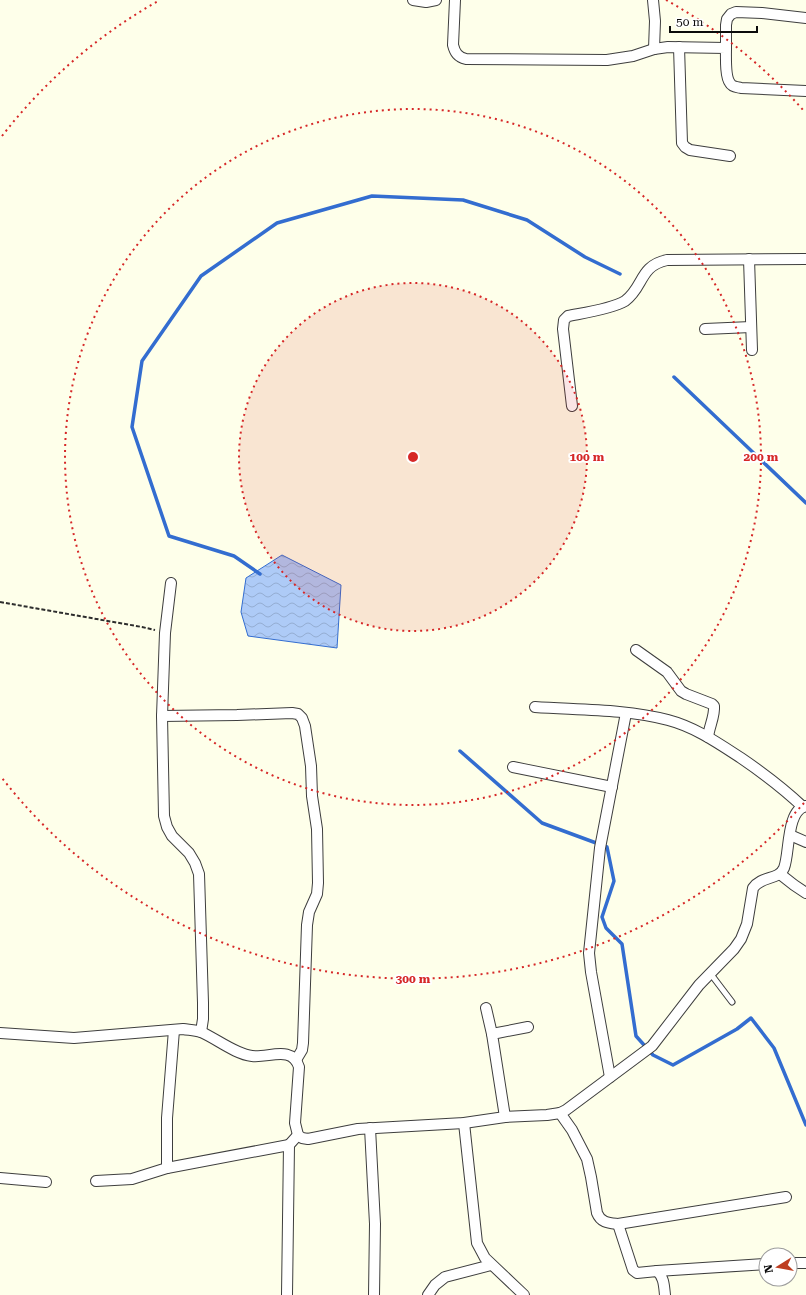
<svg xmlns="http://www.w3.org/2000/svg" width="806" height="1295" font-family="'Roboto Serif',serif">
	<defs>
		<pattern id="water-waves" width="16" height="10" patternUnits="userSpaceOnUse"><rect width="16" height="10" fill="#aecbf7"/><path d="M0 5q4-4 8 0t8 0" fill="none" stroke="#94add2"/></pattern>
	</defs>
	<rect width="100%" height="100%" fill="#feffea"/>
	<polygon fill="url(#water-waves)" stroke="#336dd0" points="282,555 341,585 337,648 248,636 241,612 246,578"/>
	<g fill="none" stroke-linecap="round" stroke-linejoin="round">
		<g stroke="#336dd0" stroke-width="3.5">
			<polyline points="674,377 806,503"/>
			<polyline points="260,574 234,556 169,536 132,427 142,361 201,276 277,223 372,196 463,200 527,220 585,257 620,274"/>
			<polyline points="460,751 542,823 607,847 614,881 602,917 606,928 622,944 636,1036 653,1055 673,1065 737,1029 751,1018 774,1048 806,1125"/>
		</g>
		<g stroke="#3e3e3e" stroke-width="7">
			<polyline id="lane" points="710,973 732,1002"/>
		</g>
		<g stroke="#3e3e3e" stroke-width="12">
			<g id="street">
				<polyline points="413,0 426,2 436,0"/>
				<path d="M455,0L453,45C455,53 458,57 466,59L607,60L633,56L654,49L668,47L726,48C726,56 725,77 730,83C732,87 737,87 741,88L806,91"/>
				<polyline points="653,0 655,21 654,49"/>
				<polyline points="679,47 682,143 685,147 690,150 730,156"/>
				<polyline points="726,48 726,25 727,19 731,14 736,12 762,13 806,18"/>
				<polyline points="749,259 752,350"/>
				<polyline points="705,329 751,327"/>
				<path d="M572,406L563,329L564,320L568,316C583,313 612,309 625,301C644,287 639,266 667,260L806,259"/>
				<polyline points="171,583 165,633 162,716 164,816 167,827 172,836 189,853 195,863 199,874 203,1003 203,1019 201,1032"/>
				<path d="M636,650L667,672L681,691L686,694L712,704L714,706C715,716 709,727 708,737"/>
				<path d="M535,707C579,710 626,709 668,720C695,727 718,743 741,758C763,773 784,789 803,807"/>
				<polyline points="162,716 237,715 292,713 298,714 302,718 305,726 311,766 312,796 317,829 318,883 317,894 309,912 307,925 303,1043 302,1050 296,1060"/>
				<polyline points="513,767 612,787"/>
				<polyline points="790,835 806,842"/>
				<polyline points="780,874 794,885 806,893"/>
				<polyline points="486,1008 492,1034"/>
				<path d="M0,1033L74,1038L183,1029C189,1030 195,1030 201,1032C217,1039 235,1054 252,1056C269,1058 292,1045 299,1067L295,1123L298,1135L302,1138L308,1139L358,1129L464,1123L505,1117L547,1115L560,1113L566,1110L652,1046L699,985L734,949L741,939L747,924L753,888C762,875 778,881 784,868C790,853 786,810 806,806"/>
				<polyline points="610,1077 591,972 589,953 600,848 626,713"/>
				<path d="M560,1113L572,1130L587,1159L591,1177L597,1213C601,1223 609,1223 618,1224L786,1197"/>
				<polyline points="505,1117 492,1034 528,1027"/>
				<polyline points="464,1123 477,1243 485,1258 524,1295"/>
				<polyline points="370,1128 375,1224 374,1295"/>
				<polyline points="167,1168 289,1145"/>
				<polyline points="0,1178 46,1182"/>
				<polyline points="96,1181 132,1179 167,1168 167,1118 174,1030"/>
				<path d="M618,1224L633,1270L637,1273L657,1271C664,1277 664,1286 665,1295"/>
				<polyline points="790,1263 806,1263"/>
				<polyline points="657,1271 766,1264"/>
				<polyline points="287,1295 289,1145 298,1135"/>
				<polyline points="428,1295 435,1285 445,1277 491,1265"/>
			</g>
		</g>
		<polyline stroke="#2d2d2d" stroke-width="2" stroke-dasharray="4 2" stroke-linecap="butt" points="0,602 142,627 155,630"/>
		<use href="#lane" stroke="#fff" stroke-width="5"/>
		<use href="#street" stroke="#fff" stroke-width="10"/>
	</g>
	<circle cx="413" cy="457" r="174" fill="#d62828" fill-opacity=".12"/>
	<g fill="none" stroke="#d62828" stroke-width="2" stroke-dasharray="2 4">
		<circle cx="413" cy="457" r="174"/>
		<circle cx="413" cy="457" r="348"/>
		<path d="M804 803A522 522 0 0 1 2 778M2 136A522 522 0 0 1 160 0M666 0A522 522 0 0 1 804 111"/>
	</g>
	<circle cx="413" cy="457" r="6" fill="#d62828" stroke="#fff" stroke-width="2"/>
	<g font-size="12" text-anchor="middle" font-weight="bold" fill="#d62828" stroke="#fff" stroke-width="4" stroke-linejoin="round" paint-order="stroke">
		<text x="587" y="461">100 m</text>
		<text x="761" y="461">200 m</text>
		<text x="413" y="983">300 m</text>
	</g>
	<g transform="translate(778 1267) rotate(259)"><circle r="19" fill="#ffffff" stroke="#9d9d9d"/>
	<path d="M0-3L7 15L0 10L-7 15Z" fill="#be3e21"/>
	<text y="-6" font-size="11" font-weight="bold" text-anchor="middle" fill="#0b0b0b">N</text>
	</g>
	<path d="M670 26v6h87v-6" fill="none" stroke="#0b0b0b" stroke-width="2"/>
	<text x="676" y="26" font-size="12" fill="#0b0b0b" stroke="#ffffff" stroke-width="3" paint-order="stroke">50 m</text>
</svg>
